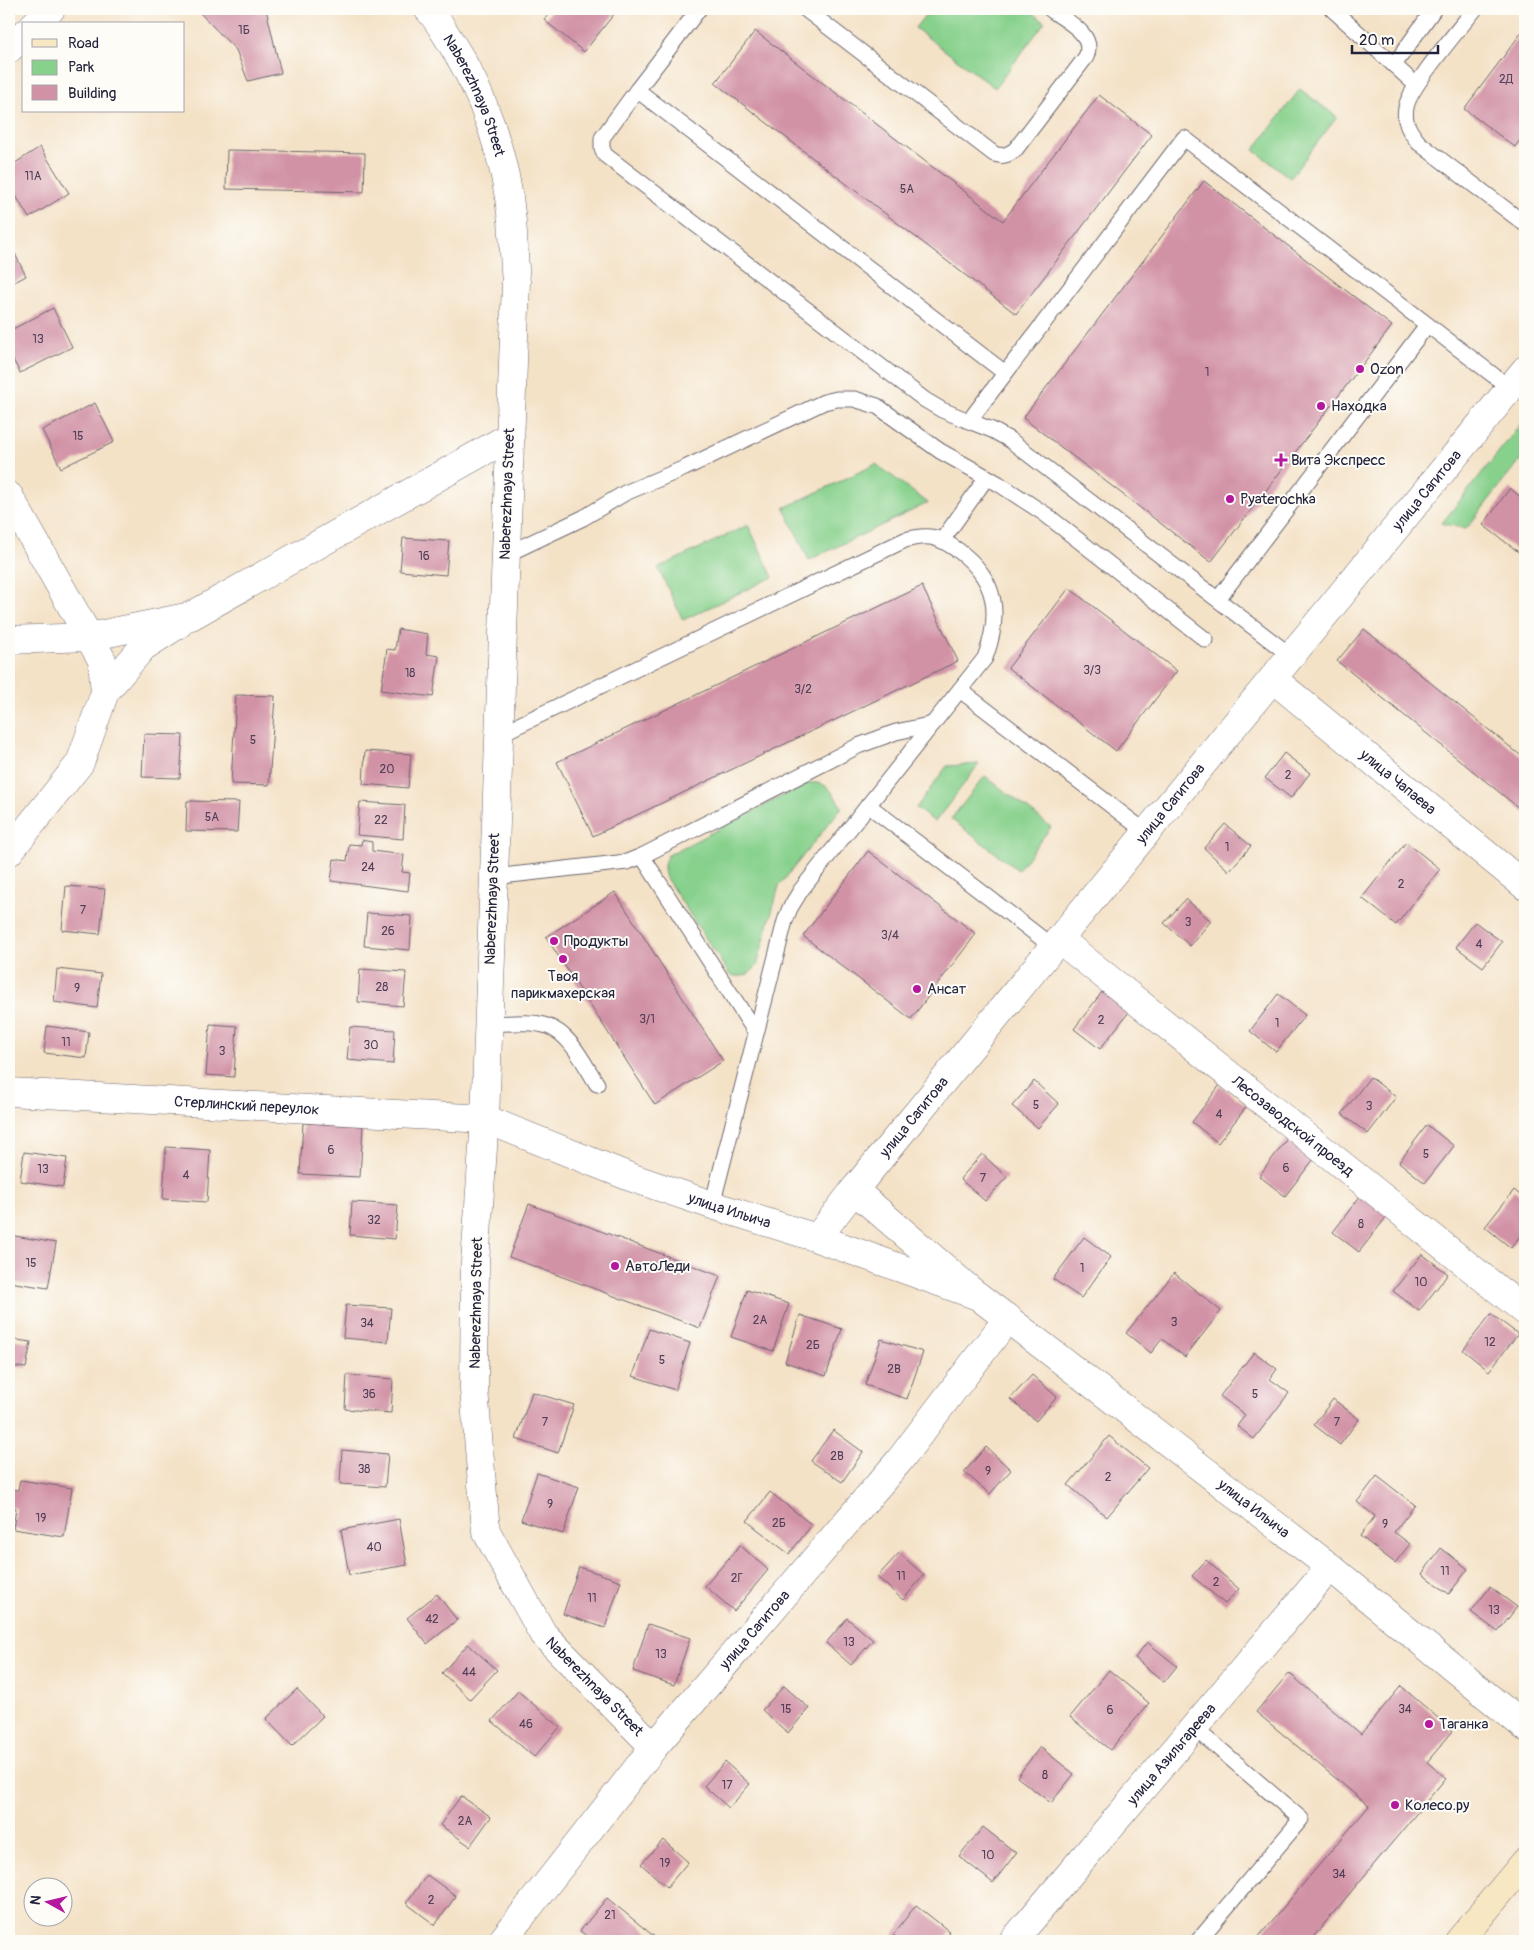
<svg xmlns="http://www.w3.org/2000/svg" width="1534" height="1950" font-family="Pangolin,sans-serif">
	<rect width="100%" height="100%" fill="#fdfcf7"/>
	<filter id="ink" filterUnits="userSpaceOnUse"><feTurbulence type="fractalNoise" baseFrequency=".02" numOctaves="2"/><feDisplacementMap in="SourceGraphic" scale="10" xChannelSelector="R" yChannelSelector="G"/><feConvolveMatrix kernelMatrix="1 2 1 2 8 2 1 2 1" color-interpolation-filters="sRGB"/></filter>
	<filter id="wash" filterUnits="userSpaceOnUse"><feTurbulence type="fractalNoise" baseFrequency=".0096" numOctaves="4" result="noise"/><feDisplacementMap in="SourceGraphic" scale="20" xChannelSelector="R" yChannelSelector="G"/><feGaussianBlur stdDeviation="1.12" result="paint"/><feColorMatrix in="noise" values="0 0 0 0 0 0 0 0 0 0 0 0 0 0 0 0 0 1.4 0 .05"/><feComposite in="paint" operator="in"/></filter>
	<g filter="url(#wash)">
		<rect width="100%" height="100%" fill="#f4e2c7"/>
		<g fill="#88d18d" stroke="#557a64">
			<polygon points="930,9 1028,9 1045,22 995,88 915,28"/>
			<polygon points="1300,89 1337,117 1290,178 1254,150"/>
			<polygon points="1521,424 1525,431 1525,454 1466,529 1442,523"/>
			<polygon points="876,464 928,503 809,560 784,508"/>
			<polygon points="748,525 773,577 683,620 658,568"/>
			<polygon points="979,764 935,822 916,808 947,766"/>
			<polygon points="985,776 1051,827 1018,870 951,819"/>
			<path d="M808,783C829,781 831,792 842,807L779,886L757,965C749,976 743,978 730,975L666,878C663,869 663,863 668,855Z"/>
		</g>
		<g id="blocks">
			<g fill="#d192a6">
				<polygon points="196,9 266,9 281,73 248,81 236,50"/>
				<polygon points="553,9 618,9 584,52 544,20"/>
				<polygon points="1525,28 1525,133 1515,147 1464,109"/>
				<polygon points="755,31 1003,221 1099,95 1152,135 1016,314 715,83"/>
				<polygon points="40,147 69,193 29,218 9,184 9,167"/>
				<polygon points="227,150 365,153 364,192 226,189"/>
				<polygon points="1204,181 1392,326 1211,562 1023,418"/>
				<polygon points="9,242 26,276 9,285"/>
				<polygon points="53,308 72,347 20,373 9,352 9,331"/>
				<polygon points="95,403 114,442 61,468 42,430"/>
				<polygon points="1510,488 1525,501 1525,557 1483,525"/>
				<polygon points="403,538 449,541 446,575 400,571"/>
				<polygon points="922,586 958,661 593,836 557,762"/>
				<polygon points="1069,588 1177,671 1116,751 1008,668"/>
				<polygon points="398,629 428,634 426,654 439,656 433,697 381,690 387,649 395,650"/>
				<polygon points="1364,629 1525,759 1525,813 1337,661"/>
				<polygon points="236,695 275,696 269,785 231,784"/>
				<polygon points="144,734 183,735 180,778 142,777"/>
				<polygon points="365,751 411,754 408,788 363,784"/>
				<polygon points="1284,753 1310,773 1291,798 1265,778"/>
				<polygon points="187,801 239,802 237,832 186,831"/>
				<polygon points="360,802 405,805 403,839 357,835"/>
				<polygon points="1225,824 1251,846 1229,871 1204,848"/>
				<polygon points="362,840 372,842 372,851 404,855 402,872 410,873 408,891 331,881 334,859 347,861 349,844 361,845"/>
				<polygon points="1406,842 1440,869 1396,925 1362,898"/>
				<polygon points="868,851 976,934 911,1019 803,936"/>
				<polygon points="66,886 105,889 100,934 62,930"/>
				<polygon points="615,892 723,1061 655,1105 546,937"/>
				<polygon points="1186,899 1211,921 1190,946 1164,923"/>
				<polygon points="367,913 412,916 410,950 364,946"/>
				<polygon points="1475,922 1502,942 1483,967 1456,947"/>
				<polygon points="57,969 101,974 97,1008 54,1002"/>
				<polygon points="360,969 406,972 403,1006 358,1002"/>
				<polygon points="1102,992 1129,1012 1100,1049 1074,1029"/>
				<polygon points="1278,994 1305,1015 1276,1052 1250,1031"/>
				<polygon points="210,1024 237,1026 234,1077 206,1075"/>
				<polygon points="47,1026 89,1032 86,1058 44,1053"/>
				<polygon points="350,1027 395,1030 393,1064 347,1060"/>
				<polygon points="1370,1077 1396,1097 1368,1134 1342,1114"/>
				<polygon points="1034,1081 1059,1104 1038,1128 1012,1106"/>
				<polygon points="1220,1085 1247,1106 1218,1143 1192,1122"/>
				<polygon points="303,1123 363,1126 360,1177 300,1174"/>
				<polygon points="1427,1125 1454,1146 1425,1183 1399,1162"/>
				<polygon points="1287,1139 1314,1159 1285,1196 1259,1176"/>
				<polygon points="166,1147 210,1150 207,1202 163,1199"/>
				<polygon points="24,1152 67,1158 63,1187 20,1181"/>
				<polygon points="982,1154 1007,1177 985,1201 960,1179"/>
				<polygon points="1514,1190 1525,1199 1525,1229 1511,1248 1485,1227"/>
				<polygon points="1361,1195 1388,1215 1359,1252 1333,1232"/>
				<polygon points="352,1202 398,1205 395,1239 350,1235"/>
				<polygon points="529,1204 720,1276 700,1328 509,1257"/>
				<polygon points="9,1235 56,1243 48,1288 9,1282"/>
				<polygon points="1084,1237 1111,1257 1081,1298 1053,1279"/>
				<polygon points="1422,1254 1448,1274 1419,1311 1393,1291"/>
				<polygon points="1174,1273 1221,1311 1185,1357 1162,1339 1151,1353 1126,1333"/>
				<polygon points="747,1290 789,1304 773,1351 731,1337"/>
				<polygon points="346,1305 391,1308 388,1342 343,1338"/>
				<polygon points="1491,1314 1518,1334 1489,1371 1463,1350"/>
				<polygon points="800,1315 842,1329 826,1376 785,1362"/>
				<polygon points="649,1329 690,1343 675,1390 633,1376"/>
				<polygon points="9,1339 31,1342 26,1368 9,1366"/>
				<polygon points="881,1339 923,1352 907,1399 865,1385"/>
				<polygon points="1254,1352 1277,1369 1270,1379 1289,1393 1254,1439 1237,1426 1245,1415 1220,1396"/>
				<polygon points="347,1375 393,1379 391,1413 345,1409"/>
				<polygon points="1032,1375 1057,1397 1036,1421 1010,1399"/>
				<polygon points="532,1392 574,1405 558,1453 516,1439"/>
				<polygon points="1333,1399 1359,1419 1340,1445 1314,1425"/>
				<polygon points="833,1430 863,1452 842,1482 811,1461"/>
				<polygon points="1109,1436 1148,1468 1107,1517 1068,1485"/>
				<polygon points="986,1447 1011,1470 990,1494 964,1472"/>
				<polygon points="342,1450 388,1454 385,1487 340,1484"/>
				<polygon points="537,1473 579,1487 563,1534 521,1520"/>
				<polygon points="1377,1476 1415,1505 1394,1532 1410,1544 1395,1563 1360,1536 1375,1516 1357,1502"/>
				<polygon points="20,1480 72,1488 64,1537 13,1529 16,1508 9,1507 9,1489 18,1490"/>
				<polygon points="770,1492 812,1525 789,1554 747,1521"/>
				<polygon points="399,1519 407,1565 349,1575 341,1530"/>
				<polygon points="740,1545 768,1570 734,1611 705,1586"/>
				<polygon points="1441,1548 1468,1569 1449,1594 1422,1574"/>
				<polygon points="899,1553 924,1575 903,1600 877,1577"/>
				<polygon points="1206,1560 1239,1589 1225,1604 1192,1576"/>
				<polygon points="579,1567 621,1581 605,1628 563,1614"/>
				<polygon points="1490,1587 1517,1607 1498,1632 1471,1612"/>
				<polygon points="437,1594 457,1620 427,1644 407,1618"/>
				<polygon points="847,1618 873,1640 851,1665 826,1643"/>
				<polygon points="648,1624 690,1638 674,1685 633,1671"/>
				<polygon points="1147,1642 1177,1666 1164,1682 1135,1658"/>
				<polygon points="468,1644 497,1670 470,1699 442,1673"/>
				<polygon points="1109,1670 1149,1703 1110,1750 1070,1717"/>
				<polygon points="1289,1673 1361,1734 1401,1686 1453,1731 1427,1762 1446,1778 1310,1941 1255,1941 1369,1806 1256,1712"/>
				<polygon points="784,1686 809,1708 788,1733 762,1710"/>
				<polygon points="297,1689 323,1716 292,1746 266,1719"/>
				<polygon points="518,1691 560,1727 534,1757 492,1721"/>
				<polygon points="1040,1747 1074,1774 1051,1803 1017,1777"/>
				<polygon points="725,1762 750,1784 729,1808 704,1786"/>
				<polygon points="461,1796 491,1817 470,1846 440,1825"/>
				<polygon points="983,1827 1016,1853 993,1883 959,1856"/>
				<polygon points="663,1840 688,1862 667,1887 641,1864"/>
				<polygon points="427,1875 456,1896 435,1925 406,1903"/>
				<polygon points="607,1898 656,1938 653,1941 593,1941 580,1931"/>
				<polygon points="916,1905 950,1932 943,1941 902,1941 893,1935"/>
			</g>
		</g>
	</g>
	<g filter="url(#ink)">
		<use href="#blocks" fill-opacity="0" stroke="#6c656c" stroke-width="1"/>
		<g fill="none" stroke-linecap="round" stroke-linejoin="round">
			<g stroke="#6c656c" stroke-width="17">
				<g id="service">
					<polyline points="699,9 637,90 1005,373"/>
					<path d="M805,9L994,154C1003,157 1007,155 1015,150L1086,57C1096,34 1066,21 1050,9"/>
					<polyline points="1332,9 1416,85"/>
					<path d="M1475,9C1460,28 1408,88 1406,108C1403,122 1410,132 1419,143L1525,224"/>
					<polyline points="1394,65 1434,9"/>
					<polyline points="637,90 602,138 602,148 605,155 925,400 942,410 969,421"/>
					<polyline points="943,539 987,477"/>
					<polyline points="505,555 583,518 625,493 685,468 824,402 837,399 854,399 877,406 940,451 999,484 1045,514 1206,640"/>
					<polyline points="1218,599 1427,325"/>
					<polyline points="1291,656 1010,440 992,430 969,421 1184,138 1510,388"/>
					<polyline points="960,690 1147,833"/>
					<path d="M498,735L905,540C930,533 939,537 959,551C998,580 1001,615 985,658L801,890L790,908L785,921L712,1205"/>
					<polyline points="868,805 1053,947"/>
					<polyline points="642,856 756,1033"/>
					<polyline points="493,877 627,862 642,856 858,746 896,732 933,724"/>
					<path d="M488,1024C506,1024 529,1020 547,1026C571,1034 584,1064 597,1084"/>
					<polyline points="1194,1727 1301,1819 1198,1941"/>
				</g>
			</g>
			<g stroke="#6c656c" stroke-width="29">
				<g id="minor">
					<polyline points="35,24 51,9"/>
					<polyline points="9,49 24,34"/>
					<polyline points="9,496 102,660 105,692 80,763 9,852"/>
					<polyline points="9,640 89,637 191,616 509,437"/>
					<path id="s1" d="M1273,679L1525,886"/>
					<polyline points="105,692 143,647 179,624"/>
					<path id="s2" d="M1060,940L1525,1311"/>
					<path id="s3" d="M9,1092L485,1119L475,1263L474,1389L486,1531L543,1634L654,1747"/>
					<polyline points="854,1190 976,1295"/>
					<path id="s4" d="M817,1238L854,1190L1525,370"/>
					<path id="s5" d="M502,1941L654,1747L899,1461L1008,1318"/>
					<path id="s6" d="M1013,1941L1330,1567"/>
				</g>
			</g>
			<g stroke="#6c656c" stroke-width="29">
				<g id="tertiary">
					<path id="s7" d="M428,9C437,18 443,30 450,41C484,93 506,159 512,221C514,241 514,262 516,282L485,1119L630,1177L712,1205L817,1238L978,1296L1330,1567L1525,1727"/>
				</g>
			</g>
			<g stroke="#6c656c" stroke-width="29">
				<polyline id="secondary" points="1459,1941 1525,1862"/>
			</g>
			<use href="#service" stroke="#fff" stroke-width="15"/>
			<use href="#minor" stroke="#fff" stroke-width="28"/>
			<use href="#tertiary" stroke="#fff" stroke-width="28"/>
			<use href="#secondary" stroke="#f8e7c3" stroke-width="28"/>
		</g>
	</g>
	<g fill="#b5179e" stroke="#fdfcf7" stroke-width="2">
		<circle cx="1360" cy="369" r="5"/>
		<circle cx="1321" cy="406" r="5"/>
		<path d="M1278.5 452.5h5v5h5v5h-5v5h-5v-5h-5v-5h5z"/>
		<circle cx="1230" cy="499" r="5"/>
		<circle cx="554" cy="941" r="5"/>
		<circle cx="563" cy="959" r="5"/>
		<circle cx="917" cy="989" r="5"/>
		<circle cx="615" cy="1266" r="5"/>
		<circle cx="1429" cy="1724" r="5"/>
		<circle cx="1395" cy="1805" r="5"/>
	</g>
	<g text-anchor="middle" stroke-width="4" stroke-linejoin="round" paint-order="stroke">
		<g font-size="12" fill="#4e3e56">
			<text x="244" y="34">1Б</text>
			<text x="1506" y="83">2Д</text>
			<text x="33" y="180">11А</text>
			<text x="907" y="193">5А</text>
			<text x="38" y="343">13</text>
			<text x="1207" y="376">1</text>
			<text x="78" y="440">15</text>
			<text x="424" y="560">16</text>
			<text x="1092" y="674">3/3</text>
			<text x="410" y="677">18</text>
			<text x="803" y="693">3/2</text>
			<text x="253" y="744">5</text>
			<text x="387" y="773">20</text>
			<text x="1288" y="779">2</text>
			<text x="212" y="821">5А</text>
			<text x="381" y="824">22</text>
			<text x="1227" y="851">1</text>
			<text x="368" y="871">24</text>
			<text x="1401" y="888">2</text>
			<text x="83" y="914">7</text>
			<text x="1188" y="926">3</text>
			<text x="388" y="935">26</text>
			<text x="890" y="939">3/4</text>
			<text x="1479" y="948">4</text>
			<text x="382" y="991">28</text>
			<text x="77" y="992">9</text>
			<text x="647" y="1023">3/1</text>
			<text x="1101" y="1024">2</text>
			<text x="1277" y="1027">1</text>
			<text x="66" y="1046">11</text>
			<text x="371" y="1049">30</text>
			<text x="222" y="1055">3</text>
			<text x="1036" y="1109">5</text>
			<text x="1369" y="1110">3</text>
			<text x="1219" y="1118">4</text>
			<text x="331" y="1154">6</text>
			<text x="1426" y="1158">5</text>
			<text x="1286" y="1172">6</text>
			<text x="43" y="1173">13</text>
			<text x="186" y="1179">4</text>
			<text x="983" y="1182">7</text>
			<text x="374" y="1224">32</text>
			<text x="1361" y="1228">8</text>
			<text x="31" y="1267">15</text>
			<text x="1082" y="1272">1</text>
			<text x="1421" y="1286">10</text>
			<text x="760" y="1324">2А</text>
			<text x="1174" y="1326">3</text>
			<text x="367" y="1327">34</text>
			<text x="1490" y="1346">12</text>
			<text x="813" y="1349">2Б</text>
			<text x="662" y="1364">5</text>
			<text x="894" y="1373">2В</text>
			<text x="369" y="1398">36</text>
			<text x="1255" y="1398">5</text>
			<text x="545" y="1426">7</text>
			<text x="1337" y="1426">7</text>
			<text x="837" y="1460">2В</text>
			<text x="364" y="1473">38</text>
			<text x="988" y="1475">9</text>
			<text x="1108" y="1481">2</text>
			<text x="550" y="1508">9</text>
			<text x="41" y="1522">19</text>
			<text x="779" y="1527">2Б</text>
			<text x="1385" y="1528">9</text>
			<text x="374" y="1551">40</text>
			<text x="1445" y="1575">11</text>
			<text x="901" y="1580">11</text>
			<text x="737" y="1582">2Г</text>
			<text x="1216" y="1586">2</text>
			<text x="592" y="1602">11</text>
			<text x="1494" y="1614">13</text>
			<text x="432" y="1623">42</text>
			<text x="849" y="1646">13</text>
			<text x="661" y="1658">13</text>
			<text x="469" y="1676">44</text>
			<text x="786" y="1713">15</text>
			<text x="1405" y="1713">34</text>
			<text x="1110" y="1714">6</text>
			<text x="526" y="1728">46</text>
			<text x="1045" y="1779">8</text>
			<text x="727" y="1789">17</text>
			<text x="465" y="1825">2А</text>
			<text x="988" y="1859">10</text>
			<text x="665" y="1867">19</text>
			<text x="1339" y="1878">34</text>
			<text x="431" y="1904">2</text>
			<text x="610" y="1919">21</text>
		</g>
		<g font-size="15" fill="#22223b" stroke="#fdfcf7">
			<text dy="5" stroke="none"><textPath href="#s7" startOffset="99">Naberezhnaya Street</textPath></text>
			<text dy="5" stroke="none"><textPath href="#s4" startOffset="965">улица Сагитова</textPath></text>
			<text transform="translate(507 494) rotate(-88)" y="5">Naberezhnaya Street</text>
			<text dy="5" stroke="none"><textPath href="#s1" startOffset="162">улица Чапаева</textPath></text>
			<text dy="5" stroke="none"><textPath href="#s4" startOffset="560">улица Сагитова</textPath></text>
			<text transform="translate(492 899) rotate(-88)" y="5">Naberezhnaya Street</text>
			<text dy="5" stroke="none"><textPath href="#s3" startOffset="238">Стерлинский переулок</textPath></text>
			<text dy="5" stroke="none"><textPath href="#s4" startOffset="155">улица Сагитова</textPath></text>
			<text dy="5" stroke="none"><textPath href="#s2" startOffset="298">Лесозаводской проезд</textPath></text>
			<text dy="5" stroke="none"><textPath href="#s7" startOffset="1391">улица Ильича</textPath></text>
			<text transform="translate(476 1303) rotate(-89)" y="5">Naberezhnaya Street</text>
			<text dy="5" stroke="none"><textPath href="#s7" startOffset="2002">улица Ильича</textPath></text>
			<text dy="5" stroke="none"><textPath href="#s5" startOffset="401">улица Сагитова</textPath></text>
			<text dy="5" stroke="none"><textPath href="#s3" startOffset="1081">Naberezhnaya Street</textPath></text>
			<text dy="5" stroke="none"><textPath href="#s6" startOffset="245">улица Азильгареева</textPath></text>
		</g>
		<g font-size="15" fill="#22223b" stroke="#fdfcf7" text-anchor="start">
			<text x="1370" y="374">Ozon</text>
			<text x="1331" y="411">Находка</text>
			<text x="1291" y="465">Вита Экспресс</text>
			<text x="1240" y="504">Pyaterochka</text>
			<text x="564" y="946">Продукты</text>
			<text x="563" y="981" text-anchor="middle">Твоя<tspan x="563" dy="17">парикмахерская</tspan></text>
			<text x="927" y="994">Ансат</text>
			<text x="625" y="1271">АвтоЛеди</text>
			<text x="1439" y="1729">Таганка</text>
			<text x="1405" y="1810">Колесо.ру</text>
		</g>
	</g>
	<rect width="1534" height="1950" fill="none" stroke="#fdfcf7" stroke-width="30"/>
	<rect x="22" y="22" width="162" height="90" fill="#fdfcf7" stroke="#a5a5ac"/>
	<rect x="32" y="39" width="25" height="8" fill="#f8e7c3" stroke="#a5a5ac"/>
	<text x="68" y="48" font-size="15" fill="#22223b">Road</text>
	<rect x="32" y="60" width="25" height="15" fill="#88d18d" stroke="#a5a5ac"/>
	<text x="68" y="72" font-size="15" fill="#22223b">Park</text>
	<rect x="32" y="85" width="25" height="15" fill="#d192a6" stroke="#a5a5ac"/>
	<text x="68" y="98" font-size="15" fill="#22223b">Building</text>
	<g transform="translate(48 1902) rotate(278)"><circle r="24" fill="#fdfcf7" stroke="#a5a5ac"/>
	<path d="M0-4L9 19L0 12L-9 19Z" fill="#b5179e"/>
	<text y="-8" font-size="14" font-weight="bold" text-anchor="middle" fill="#22223b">N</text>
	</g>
	<path d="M1352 45v8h86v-8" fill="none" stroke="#22223b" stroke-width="2.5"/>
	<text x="1359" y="45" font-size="15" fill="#22223b" stroke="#fdfcf7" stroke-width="4" paint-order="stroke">20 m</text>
</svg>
